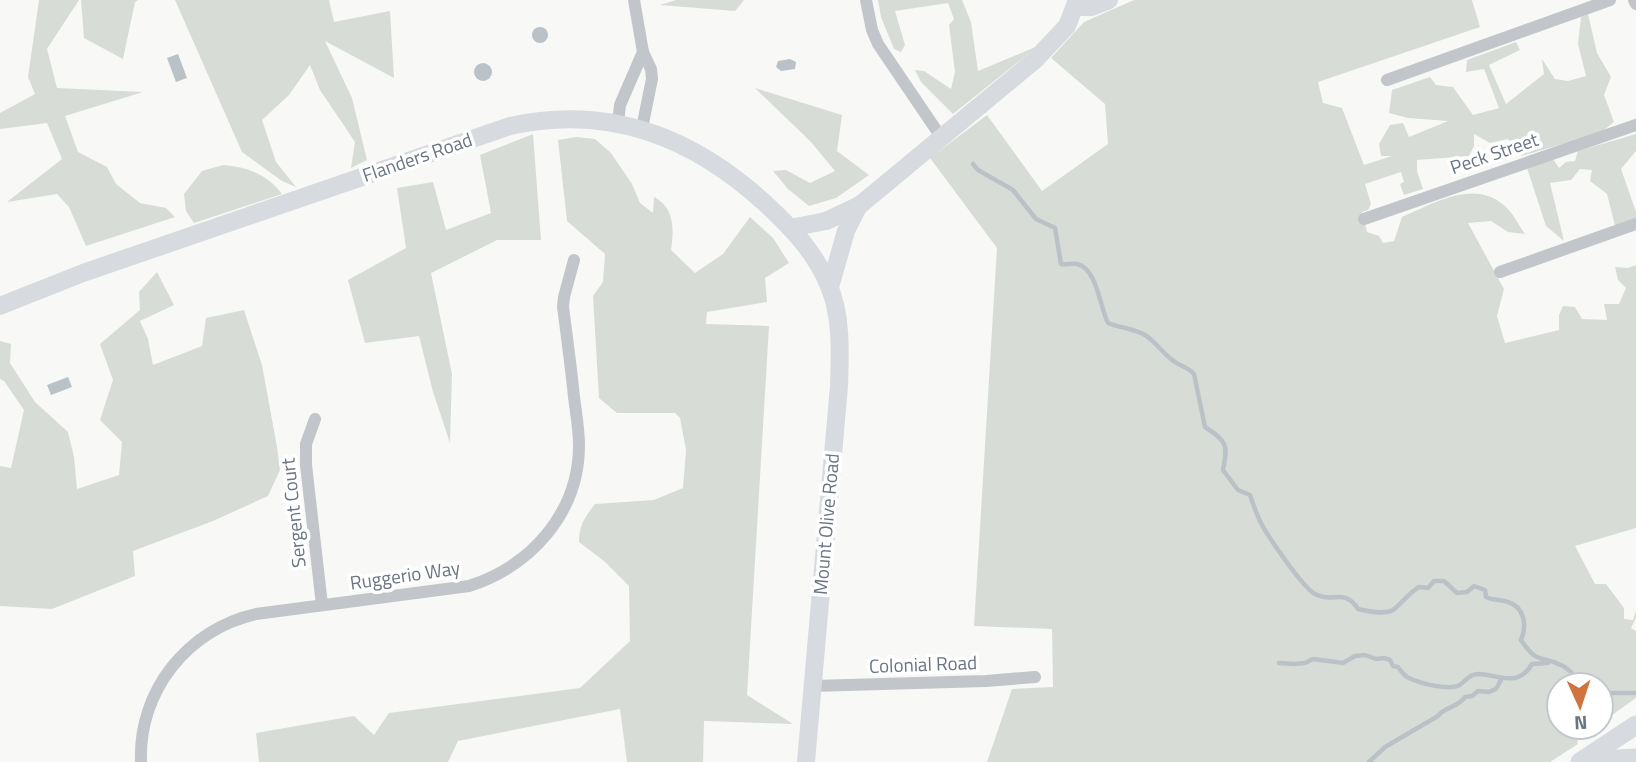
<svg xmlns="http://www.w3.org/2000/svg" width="1636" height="762" font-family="'Titillium Web',sans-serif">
	<rect width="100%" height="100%" fill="#f8f8f6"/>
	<g fill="#d7ddd6">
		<polygon points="39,0 79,0 47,49 57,88 143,92 65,116 78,152 107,167 116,184 140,203 166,208 175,217 86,246 69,207 57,194 7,202 62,159 47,123 0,129 0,113 35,94 28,77"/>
		<polygon points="81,0 138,0 135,2 123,59 84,38"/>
		<polygon points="175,0 329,0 334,22 390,11 394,78 325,41 352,98 367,160 351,168 355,142 320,90 310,65 289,95 262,120 276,162 296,187 282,181 242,152"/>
		<polygon points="676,0 744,0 735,11 660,5"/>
		<polygon points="878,0 962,0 971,22 978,71 1038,46 953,114 921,82 915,70 924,71 951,89 955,72 949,25 954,19 948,3 895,11 905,45 901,52 894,49 881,17"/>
		<path d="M1134,0H1472L1480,27L1318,82L1323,103L1342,108L1364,165L1392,156H1381L1379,144L1390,125L1403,123L1409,137L1448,121L1408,118L1389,113L1392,90L1430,77L1436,85L1453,87L1473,115L1499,108L1484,69L1466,72L1467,60L1516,42L1520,50L1489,65L1506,104L1544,74L1542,59L1555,79L1568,81L1586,76L1578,44L1581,17L1588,14L1597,53L1611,77L1604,95L1614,122L1600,133L1521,156L1508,139L1490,143L1474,134V146L1469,156L1417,160V171L1423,189L1404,195L1400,184L1404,182L1401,172L1365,184L1371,204L1368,210L1362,212L1367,232L1379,236L1383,243L1394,241L1402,217C1431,205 1471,180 1501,203C1511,209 1518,224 1525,234L1508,232L1491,221L1468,223L1504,289L1497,316L1505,343L1559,330V315L1563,306L1575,307L1582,319L1607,320L1604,304H1619L1626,288L1618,280L1615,267L1628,268L1636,265V528L1575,546L1595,584H1606L1624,608V619L1633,620L1636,611V618L1631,628L1636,631V698L1601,723V685H1559V727H1596L1577,741L1578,744L1550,762H987L1012,689L1053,687L1052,629L974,626L997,248L930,158L987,115L1042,191L1108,144L1105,104L1051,58L1084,22Z"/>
		<polygon points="755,88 842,115 837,151 869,175 836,198 809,206 788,189 773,171 786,170 810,183 835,171 811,142"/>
		<polygon points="533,134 541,240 497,240 431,273 452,374 450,443 433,392 419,336 365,343 348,280 406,248 397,188 433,182 446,230 491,213 480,155"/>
		<polygon points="1636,134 1636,151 1621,169 1636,212 1636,219 1615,226 1607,194 1590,181 1592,170 1580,169 1571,180 1550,183 1564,241 1546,226 1527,168 1553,159 1559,168 1566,162 1575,161 1578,151"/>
		<path d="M576,137L595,139L611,153L632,184L640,203L653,213L654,197C675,208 674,230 671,250L695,273L723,254L750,217L773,238L789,263L765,278L767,302L707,312L706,324L769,326L747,695L793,724L704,721L703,762H627L620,709L458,741L448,762H259L256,733L354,716L374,735L389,713L580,688L630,641L629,586L604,561L579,542C579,525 585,517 595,504L654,500L683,488L686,450L680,418L675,413H617L599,398L593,296L603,282L605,254L567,221L558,140Z"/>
		<path d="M223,165C247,167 267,174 282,194L194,223L186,211L184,194L202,171Z"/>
		<polygon points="157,272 174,305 140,321 148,339 153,365 202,346 206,318 244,310 262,365 277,447 280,470 268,496 213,521 133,551 135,576 52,609 0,606 0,466 11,468 24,410 4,381 0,379 0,341 11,344 10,363 35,402 68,432 74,457 77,489 119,475 122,442 100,420 113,380 100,344 140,310 139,292"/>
	</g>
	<g fill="#bac2c8">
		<circle cx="540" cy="35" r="8"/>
		<polygon points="178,54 187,78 176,82 167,58"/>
		<polygon points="790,59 796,62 795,69 781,71 776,67 778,61"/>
		<circle cx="483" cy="72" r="9"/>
		<polygon points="68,377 72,387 51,395 47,385"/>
	</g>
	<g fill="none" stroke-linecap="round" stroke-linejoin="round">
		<g stroke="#bac2c8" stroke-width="4.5">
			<path d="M973,164L978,170L1013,190L1036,219L1055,228L1061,264C1066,265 1072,263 1077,264C1097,268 1100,308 1108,323C1120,328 1133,328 1145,335C1156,342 1164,355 1175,362C1182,367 1188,367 1194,374L1205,427C1227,441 1228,445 1223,470L1238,490L1250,495C1253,504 1256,513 1260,521C1266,534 1303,588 1315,594C1333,604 1344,587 1358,609C1367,611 1384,615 1393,610C1398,607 1410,592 1419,587L1428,588L1434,581H1444L1457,593L1467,592L1474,586L1485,590L1486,597C1494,601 1501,599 1508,602C1525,607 1527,626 1521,640C1539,667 1542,654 1563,666C1571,670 1577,680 1584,685"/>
			<path d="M1279,663L1294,664L1305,663L1313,659L1343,663L1355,656L1365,655L1376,659L1384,658L1390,660L1393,666L1398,667C1401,671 1404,676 1409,678C1419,683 1452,692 1461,684C1468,679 1469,674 1479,674C1500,675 1518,688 1532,664L1548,663"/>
			<polyline points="1601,693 1636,693"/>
			<path d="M1369,762L1385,747L1438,716C1445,706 1458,708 1465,697L1472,696L1478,691L1489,692L1496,689L1501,680"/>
		</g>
		<g stroke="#c2c5c9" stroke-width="12">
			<polyline points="634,0 643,52 651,69 652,79 642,128"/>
			<polyline points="866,0 872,30 878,44 941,137"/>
			<polyline points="1634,0 1636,4"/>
			<polyline points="1387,80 1610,0"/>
			<polyline points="618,123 620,105 643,52"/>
			<polyline points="1364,219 1636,125"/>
			<polyline points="1500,272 1636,224"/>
			<polyline points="315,419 306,444 306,465 322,605"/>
			<polyline points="813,686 986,681 1035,677"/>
			<path d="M141,762C138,691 188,629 256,614L469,586C531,566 579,513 579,445C579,429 576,413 574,397C571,367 567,337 563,307L564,297L574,260"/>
		</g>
		<g stroke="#d7dade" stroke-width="18">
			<polyline points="1076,7 1091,7 1109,0"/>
			<polyline points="790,228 826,221 860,205 1035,60 1067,26 1077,0"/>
			<polyline points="830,287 846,231 859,205"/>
			<path d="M0,306L83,273L510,126C610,104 694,137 768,206C793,229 816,254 829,286C842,317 840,353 839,386L806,762"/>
		</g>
		<g stroke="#d7dade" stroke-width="19">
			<polyline points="1582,761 1636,758"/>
			<polyline points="1580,762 1636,725"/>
		</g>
	</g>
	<g text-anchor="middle" stroke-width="7" stroke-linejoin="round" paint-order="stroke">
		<g font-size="19" fill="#6a7584" stroke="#fff">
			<text transform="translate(1494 153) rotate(-19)" y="7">Peck Street</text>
			<text transform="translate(417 157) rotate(-19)" y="7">Flanders Road</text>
			<text transform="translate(293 513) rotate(-96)" y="7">Sergent Court</text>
			<text transform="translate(826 524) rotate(-85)" y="7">Mount Olive Road</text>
			<text transform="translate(405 575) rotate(-8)" y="7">Ruggerio Way</text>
			<text transform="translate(923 664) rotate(-2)" y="7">Colonial Road</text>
		</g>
	</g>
	<g transform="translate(1580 706) rotate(177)"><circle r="33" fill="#ffffff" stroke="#c3c8ce" stroke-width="2"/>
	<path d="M0-5L12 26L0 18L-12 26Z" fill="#d2723c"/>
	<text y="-10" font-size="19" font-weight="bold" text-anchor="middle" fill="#6a7584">N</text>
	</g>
</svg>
